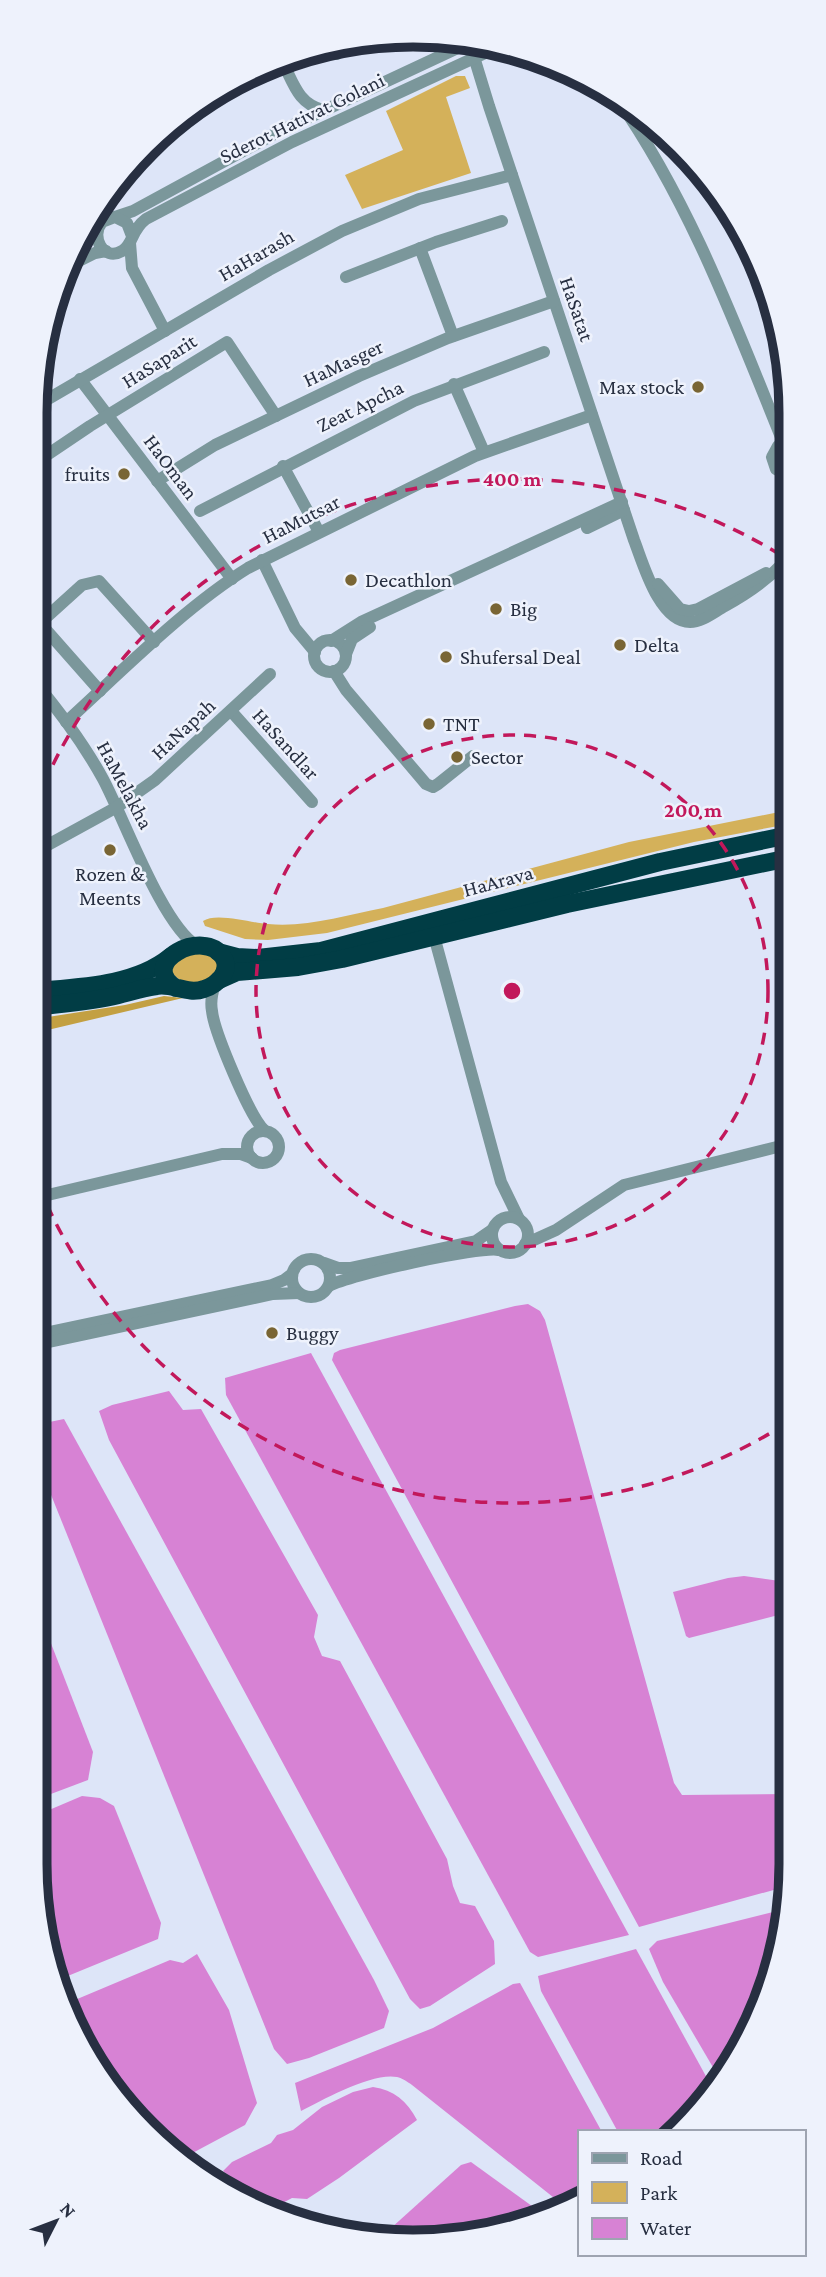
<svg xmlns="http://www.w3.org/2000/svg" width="826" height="2277" font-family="'Crimson Pro',serif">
	<rect width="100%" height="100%" fill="#dde5f8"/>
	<g fill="#d4b15a">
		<polygon points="456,76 465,76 470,88 446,97 471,173 362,209 345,175 403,150 386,111"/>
		<path d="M789,810V824L694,842L327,933L268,940L245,939L205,926L203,921C216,912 252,923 268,924C305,928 346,915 383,908L629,842Z"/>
		<polygon points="191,951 218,958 216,977 187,986 168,970"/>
	</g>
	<polygon fill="#c3a042" points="164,996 183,998 35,1033 35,1019 125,1005"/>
	<g fill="#d782d4">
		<polygon points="528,1304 540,1311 545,1320 674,1783 682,1795 791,1794 791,1864 788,1886 639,1927 332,1360 334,1353 340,1350 515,1306"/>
		<polygon points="311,1353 629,1935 538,1957 530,1952 226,1395 225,1378"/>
		<polygon points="169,1391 183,1410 201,1409 318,1615 314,1637 322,1656 340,1661 447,1859 453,1886 460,1903 475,1906 494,1941 495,1964 430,2006 420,2009 410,1999 109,1440 99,1411 112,1405"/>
		<polygon points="64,1419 374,1980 389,2011 384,2028 309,2058 287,2064 274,2049 35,1455 35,1425"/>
		<polygon points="744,1576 787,1582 790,1586 790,1612 689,1638 686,1636 673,1592 728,1578"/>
		<polygon points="35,1602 93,1752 88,1780 35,1800"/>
		<polygon points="82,1796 100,1798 114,1806 161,1923 158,1939 58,1980 35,1864 35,1816"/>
		<polygon points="785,1909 778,1961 727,2074 721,2081 663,1982 649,1949 657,1941"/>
		<polygon points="636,1949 713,2089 670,2132 618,2132 541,1991 538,1976"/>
		<polygon points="197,1954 229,2010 257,2103 245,2125 185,2157 129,2114 63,2005 170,1960 183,1963"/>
		<path d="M520,1983L602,2132H579V2198L563,2205L412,2085C408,2082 402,2078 397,2077C373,2072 322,2100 301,2111L295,2083L433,2028L513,1984Z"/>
		<path d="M373,2087C394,2090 407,2101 417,2120L339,2178L307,2199L292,2198L273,2208L245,2198L233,2179L223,2171L232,2162L271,2143L277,2135L293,2130L322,2107L353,2092Z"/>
		<polygon points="471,2162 543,2214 510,2229 380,2238 461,2165"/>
	</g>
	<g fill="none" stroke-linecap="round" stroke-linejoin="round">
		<g stroke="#7b979b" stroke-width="12">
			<polyline points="334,48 337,54"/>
			<path d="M474,57L489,106L634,540C643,563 659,622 690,622C702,622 714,612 725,606C747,594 765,582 782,564"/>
			<path d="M284,65C294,85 299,104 323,110"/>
			<path d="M617,98C691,204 735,324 783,442"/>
			<polyline points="115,217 133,211 278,132 464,45"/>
			<path d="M132,236L127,223L115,217L102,222C90,236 103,262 122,251C133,245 131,230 146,219L292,142L498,47"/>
			<polyline points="130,243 132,268 165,331"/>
			<polyline points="83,244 96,234"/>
			<polyline points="420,248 453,336"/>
			<polyline points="73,264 95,253 106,251"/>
			<polyline points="346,277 436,242 502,221"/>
			<polyline points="80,379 232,579"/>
			<polyline points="454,384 484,452"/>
			<polyline points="36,406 269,270 342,231 419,199 512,175"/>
			<polyline points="788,441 778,446 772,457 776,469 788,476"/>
			<polyline points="35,463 90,426 227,342 276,416"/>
			<polyline points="283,466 319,532"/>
			<polyline points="157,481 215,445 359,376 448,338 554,301"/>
			<polyline points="200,511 414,401 544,352"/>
			<polyline points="587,528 624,510"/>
			<polyline points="262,560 295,628 315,652"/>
			<polyline points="658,584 680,609 689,611 698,609 766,573"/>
			<circle cx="330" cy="656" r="16"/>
			<polyline points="331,641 361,622 622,502"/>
			<polyline points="346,654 352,639 370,627"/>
			<polyline points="334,671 346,690 426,784 433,787 438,784 473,756"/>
			<path d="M35,682C60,712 84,744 103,779C124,818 162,925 197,946"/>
			<polyline points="100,691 40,623 82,585 99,581 154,642"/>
			<polyline points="231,711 312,802"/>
			<path d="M66,722C122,671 185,607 248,568L475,456L592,415"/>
			<polyline points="35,852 117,807 155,780 270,674"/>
			<polyline points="434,936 501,1182 519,1219"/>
			<path d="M215,984C212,993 210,1001 212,1011C214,1031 250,1118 265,1131"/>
			<circle cx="263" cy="1147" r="16"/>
			<polyline points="35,1198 222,1154 241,1154 252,1158"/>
			<circle cx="510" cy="1235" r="18"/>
			<polyline points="525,1244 556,1230 624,1185 789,1144"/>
			<circle cx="311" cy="1278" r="19"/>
			<polyline points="324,1263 338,1268 350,1268 476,1241 492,1230"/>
			<path d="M329,1286C348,1275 479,1246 499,1250"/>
			<polyline points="35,1335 272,1285 284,1280 292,1274"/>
			<polyline points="35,1345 273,1294 299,1293"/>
		</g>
		<g stroke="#013d45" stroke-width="18">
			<polyline points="218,952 237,957 258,958 321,951 660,862 789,835"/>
			<polyline points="219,980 237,972 298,967 342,959 567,904 789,858"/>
			<path d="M35,991C79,987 134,986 170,957"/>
			<path d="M35,1007C60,1004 85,1002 110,997C125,994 141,988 157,986C173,983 187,995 204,989C217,985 232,971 223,957C204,927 136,963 176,988"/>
		</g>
	</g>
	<g fill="none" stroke="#c2185b" stroke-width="3.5" stroke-dasharray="12 9">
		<circle cx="512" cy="991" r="256"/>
		<path d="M787 1423A512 512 0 0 1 36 1179M36 803A512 512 0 0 1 787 559"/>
	</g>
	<g fill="#796534" stroke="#eef2fc" stroke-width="2.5">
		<circle cx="698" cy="387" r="7"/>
		<circle cx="124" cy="474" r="7"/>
		<circle cx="351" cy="580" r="7"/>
		<circle cx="496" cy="609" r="7"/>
		<circle cx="620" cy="645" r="7"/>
		<circle cx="446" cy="657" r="7"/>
		<circle cx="429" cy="724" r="7"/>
		<circle cx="457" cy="757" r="7"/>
		<circle cx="110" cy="850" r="7"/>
		<circle cx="272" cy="1333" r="7"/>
	</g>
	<g text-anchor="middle" stroke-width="5" stroke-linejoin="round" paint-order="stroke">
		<g font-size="21" fill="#272f41" stroke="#eef2fc">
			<text transform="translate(302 118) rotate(-26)" y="7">Sderot Hativat Golani</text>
			<text transform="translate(256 255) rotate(-30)" y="7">HaHarash</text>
			<text transform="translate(577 309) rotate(71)" y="7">HaSatat</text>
			<text transform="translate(159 361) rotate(-32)" y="7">HaSaparit</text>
			<text transform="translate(343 363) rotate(-25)" y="7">HaMasger</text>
			<text transform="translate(360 406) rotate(-26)" y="7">Zeat Apcha</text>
			<text transform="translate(171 467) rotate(53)" y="7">HaOman</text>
			<text transform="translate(301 519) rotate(-27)" y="7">HaMutsar</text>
			<text transform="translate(183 729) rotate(-43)" y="7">HaNapah</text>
			<text transform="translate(286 744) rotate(48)" y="7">HaSandlar</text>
			<text transform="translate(125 785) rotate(62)" y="7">HaMelakha</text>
			<text transform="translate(498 881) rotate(-15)" y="7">HaArava</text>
		</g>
		<g font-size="21" fill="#272f41" stroke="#eef2fc" text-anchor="start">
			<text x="684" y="394" text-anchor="end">Max stock</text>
			<text x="110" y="481" text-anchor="end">fruits</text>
			<text x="365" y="587">Decathlon</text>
			<text x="510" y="616">Big</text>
			<text x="634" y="652">Delta</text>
			<text x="460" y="664">Shufersal Deal</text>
			<text x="443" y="731">TNT</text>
			<text x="471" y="764">Sector</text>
			<text x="110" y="881" text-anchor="middle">Rozen &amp;<tspan x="110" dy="24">Meents</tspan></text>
			<text x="286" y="1340">Buggy</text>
		</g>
	</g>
	<path d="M0 0H826V2277H0ZM413 47H413A366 366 0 0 1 779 413V1864A366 366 0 0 1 413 2230H413A366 366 0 0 1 47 1864V413A366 366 0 0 1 413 47Z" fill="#eef2fc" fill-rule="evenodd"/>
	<path fill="none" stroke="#272f41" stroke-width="9" d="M413 47H413A366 366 0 0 1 779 413V1864A366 366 0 0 1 413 2230H413A366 366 0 0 1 47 1864V413A366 366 0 0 1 413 47Z"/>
	<circle cx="512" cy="991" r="10" fill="#c2185b" stroke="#eef2fc" stroke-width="3.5"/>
	<g font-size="21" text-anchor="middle" font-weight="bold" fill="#c2185b" stroke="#eef2fc" stroke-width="5" stroke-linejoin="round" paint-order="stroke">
		<text x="512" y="486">400 m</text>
		<text x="693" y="817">200 m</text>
	</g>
	<rect x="578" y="2130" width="228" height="126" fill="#eef2fc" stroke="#9ea4b1" stroke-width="2"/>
	<rect x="592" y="2153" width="35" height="10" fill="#7b979b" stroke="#9ea4b1" stroke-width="2"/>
	<text x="640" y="2165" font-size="21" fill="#272f41">Road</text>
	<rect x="592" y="2182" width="35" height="21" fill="#d4b15a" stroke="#9ea4b1" stroke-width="2"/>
	<text x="640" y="2200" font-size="21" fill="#272f41">Park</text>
	<rect x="592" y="2218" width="35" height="21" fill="#d782d4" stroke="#9ea4b1" stroke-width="2"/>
	<text x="640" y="2235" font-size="21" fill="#272f41">Water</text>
	<g transform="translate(56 2221) rotate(48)" stroke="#eef2fc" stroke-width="5" paint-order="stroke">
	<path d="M0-5L12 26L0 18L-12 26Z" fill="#272f41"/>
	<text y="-10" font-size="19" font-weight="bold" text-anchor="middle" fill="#272f41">N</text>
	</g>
</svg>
